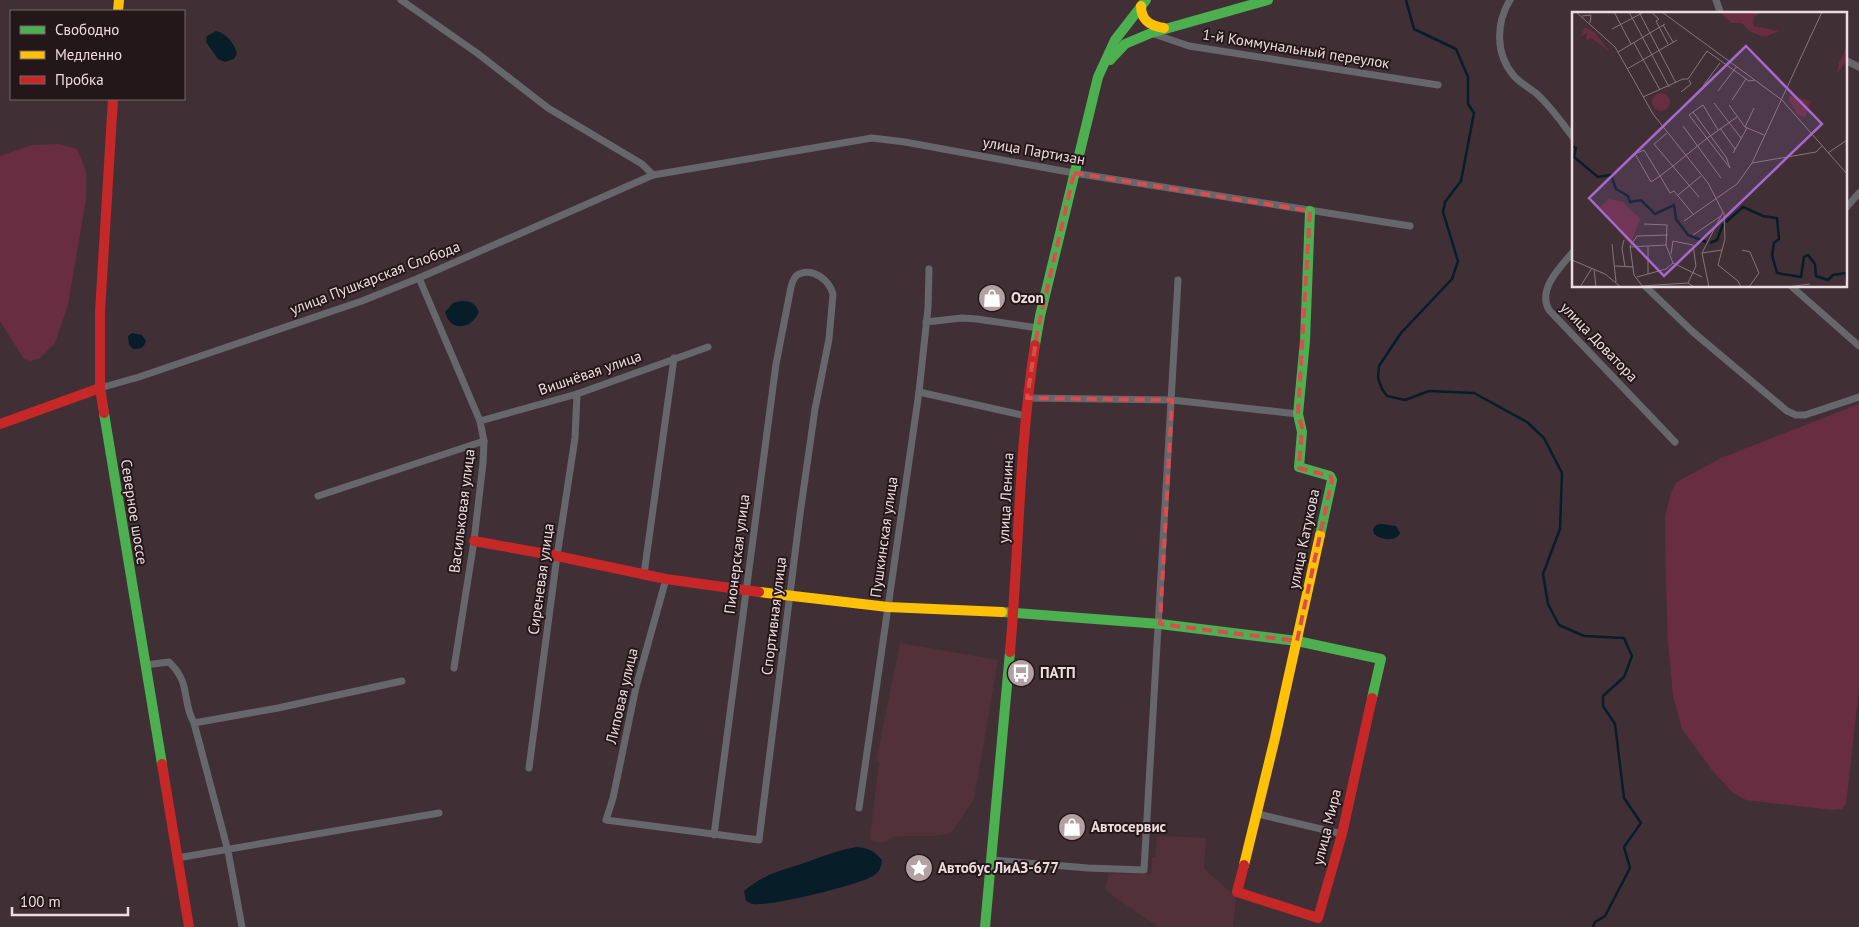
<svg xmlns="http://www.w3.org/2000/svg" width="1859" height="927" font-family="'PT Sans',sans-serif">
	<rect width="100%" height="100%" fill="#403035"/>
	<g fill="#52313a">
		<polygon points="900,643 998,660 974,799 951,833 933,836 905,836 894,837 882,843 870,840 879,762 876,761"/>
		<polygon points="1157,836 1206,838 1204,869 1236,897 1233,927 1158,927 1105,890 1109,874 1151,874 1152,857 1155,857"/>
	</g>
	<g fill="#692d41">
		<polygon points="59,144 77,149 86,171 86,199 68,305 55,343 40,358 31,361 24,359 0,321 0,156 32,145"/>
		<polygon points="1859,404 1859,689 1846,804 1842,809 1833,810 1746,800 1733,793 1712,770 1682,729 1673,695 1668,642 1666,579 1665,517 1671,493 1676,483 1684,478 1721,458"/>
	</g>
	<g fill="#071d28">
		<path d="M216,31C227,34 233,42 237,53L234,59L225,62L218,59L206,42L207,36Z"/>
		<path d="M461,301C471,301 475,303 479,312C471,329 451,333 445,312L453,303Z"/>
		<path d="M132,333L142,335L146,341C144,348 140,349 133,349L129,345L128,336Z"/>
		<path d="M1381,524L1396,526L1400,533C1396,542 1381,540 1374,534L1373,529L1376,525Z"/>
		<path d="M857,847C869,848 874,851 882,860C881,867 880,872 873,876C859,885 769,907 753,904C751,904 747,901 746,901L744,891C766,873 778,872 804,863C821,857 838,850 857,847Z"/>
	</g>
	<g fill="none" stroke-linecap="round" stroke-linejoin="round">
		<polyline stroke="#071d28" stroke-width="2.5" points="1406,0 1414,29 1456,49 1468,77 1468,104 1474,113 1461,181 1445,202 1443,212 1458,261 1452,279 1401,333 1379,366 1378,378 1382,389 1387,396 1405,400 1429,391 1474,393 1527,422 1544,438 1562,473 1560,529 1543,574 1548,604 1559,625 1584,636 1624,638 1632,656 1624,677 1603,696 1603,706 1615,724 1624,798 1641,823 1624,847 1630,868 1605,916 1595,922 1593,927"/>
		<g stroke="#65676b" stroke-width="7">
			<polyline points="401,0 477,53 548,108 642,164 653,175"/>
			<path d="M1510,0C1496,23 1495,54 1514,76C1521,84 1530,88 1538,95C1551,107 1562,123 1573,137"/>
			<polyline points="1716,0 1721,14"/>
			<polyline points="1151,33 1189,46 1438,85"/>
			<polyline points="1845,60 1859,67"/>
			<polyline points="1845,209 1859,193"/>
			<path d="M1573,252C1560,267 1537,290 1549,310L1675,442"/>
			<polyline points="419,278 480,421 484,441 483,463 474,541 454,668"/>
			<polyline points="1645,286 1693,332 1787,411 1796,415 1805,415 1859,397"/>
			<polyline points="1791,286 1859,346"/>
			<polyline points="926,322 962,318 977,319 1038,328"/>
			<polyline points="100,388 139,377 362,301 419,278 653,175 872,138 905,142 1074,173 1410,226"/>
			<polyline points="919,392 1026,416"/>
			<polyline points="1027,398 1172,400 1298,414"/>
			<polyline points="480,421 577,394 708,347"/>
			<polyline points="318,496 484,441"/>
			<polyline points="644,574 674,358"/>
			<path d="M666,579L636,687L613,798L606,820L759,840L800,514L815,409L829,339L833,294C829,280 814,268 799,274C794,276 792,283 791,287L776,364L714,835"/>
			<path d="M145,665L169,662C192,684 181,700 194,723L228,851L242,927"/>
			<polyline points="194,723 278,708 402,681"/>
			<polyline points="529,768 557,556 575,438 577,394"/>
			<polyline points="859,808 919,392 928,308 929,269"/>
			<polyline points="1258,814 1342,834"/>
			<polyline points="177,858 439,813"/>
			<polyline points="993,860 1088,868 1144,870 1178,280"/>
		</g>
		<g stroke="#4caf50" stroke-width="10">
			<polyline points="1110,60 1125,44 1151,33 1268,0"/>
			<polyline points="1310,211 1305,341 1298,414 1302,432 1299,467 1330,476 1332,480 1320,535"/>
			<polyline points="1035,345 1040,316 1098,77 1115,40 1146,0"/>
			<polyline points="104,413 162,764"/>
			<polyline points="1002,612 1160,624 1297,641 1381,659 1372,698"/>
			<polyline points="985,927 1010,652"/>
		</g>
		<g stroke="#ffc107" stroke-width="10">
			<path d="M1141,6C1141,21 1151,26 1164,28"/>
			<polyline points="118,11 119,0"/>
			<polyline points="759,592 888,607 1002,612"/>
			<polyline points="1244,865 1275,738 1320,535"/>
		</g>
		<g stroke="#c62828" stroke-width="10">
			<polyline points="104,413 100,388 100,312 113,99"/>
			<polyline points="0,424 100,388"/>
			<polyline points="474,541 557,556 666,579 759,592"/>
			<path d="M1010,652C1019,550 1019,446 1035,345"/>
			<polyline points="162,764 189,927"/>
			<polyline points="1244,865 1237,892 1318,918 1342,834 1372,698"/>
		</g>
	</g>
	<path fill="none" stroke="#db4c4d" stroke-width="4" stroke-dasharray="10 6" stroke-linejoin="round" d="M1074,173L1310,211L1298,414L1302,427L1299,468L1330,476L1332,480L1297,641L1160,624L1172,400L1027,398L1038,328Z"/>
	<defs>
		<g id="shop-disc" transform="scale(1.4375)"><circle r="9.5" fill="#b2a0a5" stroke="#24171a"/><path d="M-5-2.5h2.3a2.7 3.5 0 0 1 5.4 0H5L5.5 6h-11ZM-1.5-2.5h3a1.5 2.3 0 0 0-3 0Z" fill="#fff"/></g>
		<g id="bus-disc" transform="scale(1.4375)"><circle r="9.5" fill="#b2a0a5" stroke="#24171a"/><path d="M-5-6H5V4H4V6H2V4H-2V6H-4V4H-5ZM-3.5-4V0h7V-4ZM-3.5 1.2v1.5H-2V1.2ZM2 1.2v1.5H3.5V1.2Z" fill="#fff"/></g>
		<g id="sight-disc" transform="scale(1.4375)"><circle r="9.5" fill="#b2a0a5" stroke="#24171a"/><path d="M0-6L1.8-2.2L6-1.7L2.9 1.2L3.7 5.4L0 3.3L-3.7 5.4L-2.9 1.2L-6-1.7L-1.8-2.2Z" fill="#fff"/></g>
	</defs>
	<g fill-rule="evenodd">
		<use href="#shop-disc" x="992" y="298"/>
		<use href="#bus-disc" x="1021" y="673"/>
		<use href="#shop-disc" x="1072" y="827"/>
		<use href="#sight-disc" x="919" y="868"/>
	</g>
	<g text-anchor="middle" stroke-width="4" stroke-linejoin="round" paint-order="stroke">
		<g font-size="15" fill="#efdce1" stroke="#24171a">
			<text transform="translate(1296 49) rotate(9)" y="5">1-й Коммунальный переулок</text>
			<text transform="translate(1034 151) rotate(10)" y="5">улица Партизан</text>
			<text transform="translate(375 278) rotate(-21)" y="5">улица Пушкарская Слобода</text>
			<text transform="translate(1599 342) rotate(46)" y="5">улица Доватора</text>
			<text transform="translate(590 373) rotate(-19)" y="5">Вишнёвая улица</text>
			<text transform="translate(1006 498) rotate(-87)" y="5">улица Ленина</text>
			<text transform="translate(462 511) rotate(-83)" y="5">Васильковая улица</text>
			<text transform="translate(134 512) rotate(81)" y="5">Северное шоссе</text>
			<text transform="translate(884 537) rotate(-82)" y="5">Пушкинская улица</text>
			<text transform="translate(1304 539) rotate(-78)" y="5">улица Катукова</text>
			<text transform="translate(737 554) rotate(-83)" y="5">Пионерская улица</text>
			<text transform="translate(541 579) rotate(-82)" y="5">Сиреневая улица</text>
			<text transform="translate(774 616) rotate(-83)" y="5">Спортивная улица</text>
			<text transform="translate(622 696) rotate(-77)" y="5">Липовая улица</text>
			<text transform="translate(1327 827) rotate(-76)" y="5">улица Мира</text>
		</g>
		<g font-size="15" font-weight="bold" fill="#efdce1" stroke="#24171a" text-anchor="start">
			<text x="1011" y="303">Ozon</text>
			<text x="1040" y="678">ПАТП</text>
			<text x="1091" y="832">Автосервис</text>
			<text x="938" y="873">Автобус ЛиАЗ-677</text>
		</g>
	</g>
	<g transform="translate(1572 12)">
		<rect width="275" height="275" fill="#403035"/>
		<path d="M147,0H189L182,5L181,14L207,19L192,25L177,19L170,11H160ZM13,15L22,20L38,40L20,26L14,28L15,21L9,24ZM275,34V48L265,62L267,51ZM80 90a9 9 0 1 1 18 0a9 9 0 1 1-18 0ZM218,84L239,89L233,105L226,103L217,88ZM37,187L51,190L68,207L58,233L28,195Z" fill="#692d41"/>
		<path fill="none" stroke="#071d28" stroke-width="2.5" d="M0,134L4,136L2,145L26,165L39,163L44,177L56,184L58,190L69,188L83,202L102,193L104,207L116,223L134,230M154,210L171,195L191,204L205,206L207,227L202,231L200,243L205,261L229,265L232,245L236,243L243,252L244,264L256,268L261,263L274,261L275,269M138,231L145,228L151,212"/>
		<path fill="none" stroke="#86757a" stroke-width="1" d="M4,0L43,35L81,102L136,171L152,202L153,227L146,253L166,269L169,275M42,0L59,32M57,0L97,75M67,0L104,71M79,0L87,7L84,9L96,32M90,0L210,88L275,162M10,4L19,3L18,11M91,13L101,30M40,17L72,0M62,31L88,78M46,40L93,12M55,57L105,28M131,74L148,51M146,79L165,54M109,80L119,72L117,68M71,85L111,67H116L135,39L177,69L183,68M160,88L174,67M142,91L169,126M157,93L173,115L192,123M121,100L154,145L158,156L117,103L121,100L131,93L146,118M111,114L149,166M173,115L182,96M148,116L163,137M95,121L82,132L127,185M161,141L175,116M256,141L275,128M180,151L244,140L250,134M106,183L129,164M121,202L102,179L98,181L88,164L72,138L63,142L79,170L88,164L101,154L134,127L165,105M112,209L165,172L180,151L250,0M72,212L95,213L94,233M121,223L149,204M52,228L50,236L53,255M40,232L44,270M94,233L101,251M58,235L94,233M76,235V262M170,238L178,240L187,261L177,275M130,241L150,238M99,242L101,229L121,233L124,254L116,271M0,248L33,262L49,275M101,251L130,265M43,254L61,255M22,257L24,275M65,265L94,257L101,251M70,274L116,271L122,275M8,275L20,256M71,275L62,263L58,234L65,224L96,223M137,275L130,241L151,200M215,275L238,272"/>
		<path fill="#a46acb" fill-opacity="0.15" stroke="#a46acb" stroke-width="2.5" d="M174,34L250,112L92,264L17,186Z"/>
		<rect width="275" height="275" fill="none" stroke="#efdce1" stroke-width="2.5"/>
	</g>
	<rect x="10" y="10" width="175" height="90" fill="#24171a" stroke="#75666a"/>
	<rect x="20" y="26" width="25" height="8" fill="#4caf50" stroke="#75666a"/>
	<text x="55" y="35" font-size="15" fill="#efdce1">Свободно</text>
	<rect x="20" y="51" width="25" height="8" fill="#ffc107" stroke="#75666a"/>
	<text x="55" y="60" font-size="15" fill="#efdce1">Медленно</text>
	<rect x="20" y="76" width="25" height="8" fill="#c62828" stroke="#75666a"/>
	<text x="55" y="85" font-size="15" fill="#efdce1">Пробка</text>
	<path d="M12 907v8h116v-8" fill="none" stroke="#efdce1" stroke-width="2.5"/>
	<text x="20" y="907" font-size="15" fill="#efdce1" stroke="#24171a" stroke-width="4" paint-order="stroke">100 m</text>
</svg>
